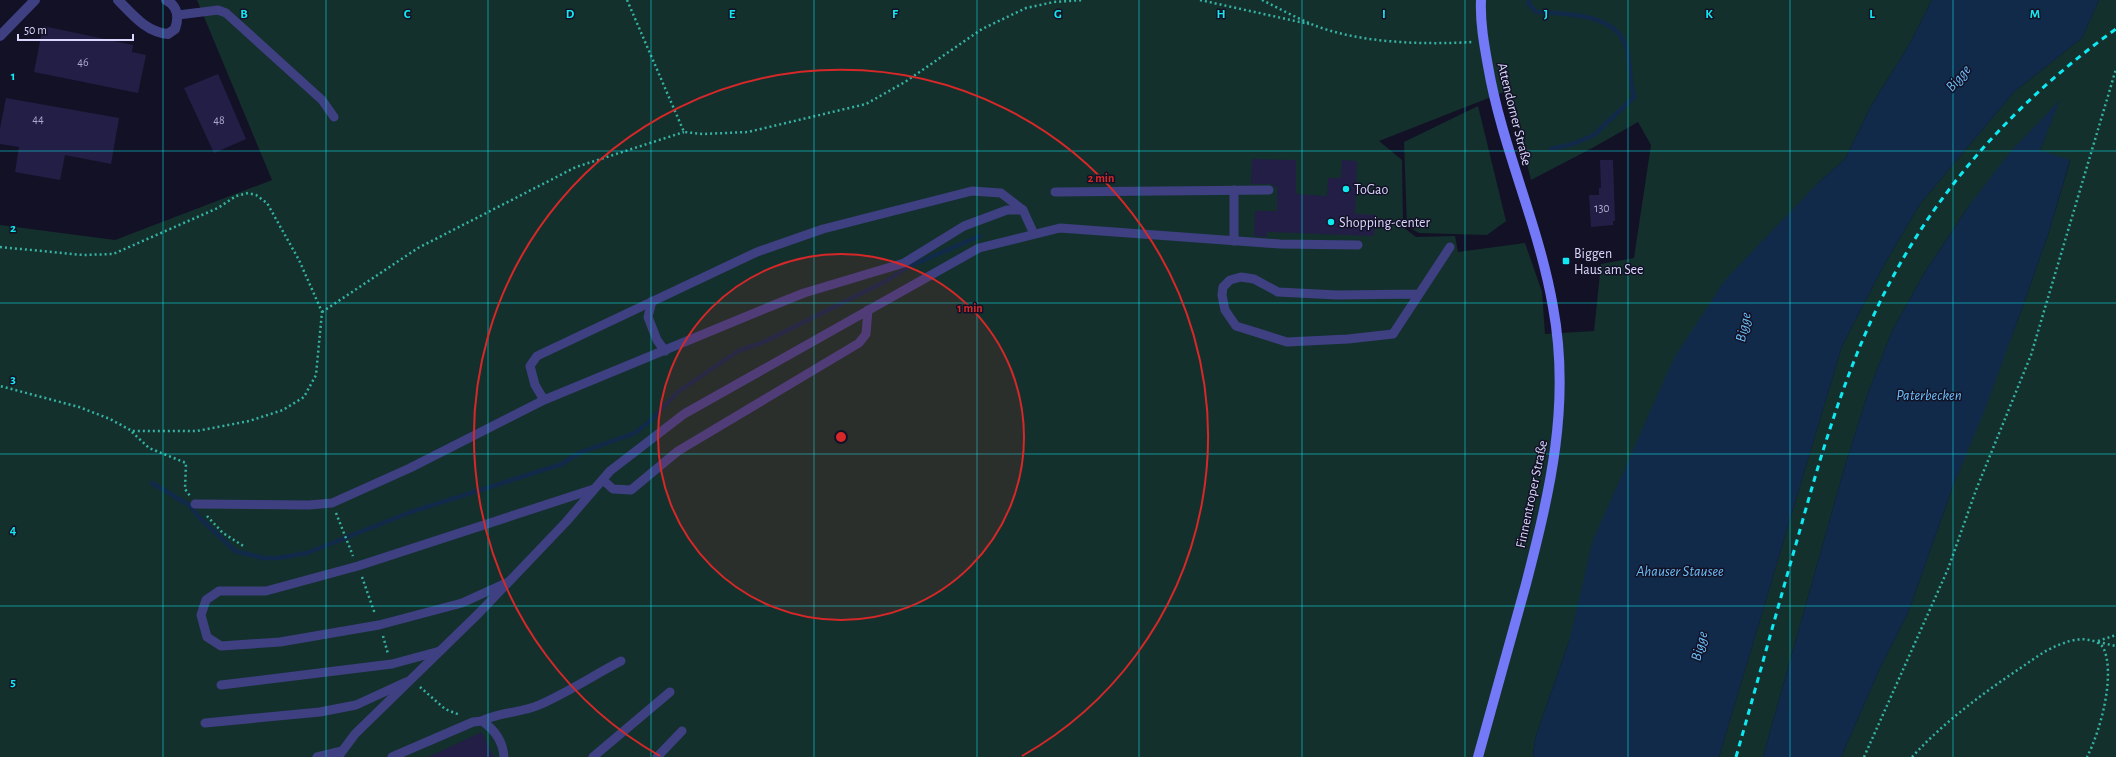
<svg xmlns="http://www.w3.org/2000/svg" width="2116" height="757" font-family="'Alegreya Sans',sans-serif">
	<rect width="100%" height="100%" fill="#131126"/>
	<g fill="#14302d" fill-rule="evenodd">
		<path d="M197,0H1932L1909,45L1871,106L1845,159L1817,184L1569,641L1535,739L1533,757H0V225L115,240L272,180ZM1509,90L1531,180L1596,146L1638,122L1651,145L1634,258L1601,264L1594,331L1545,334L1542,292L1525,243L1458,252L1455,236L1416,237L1403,227L1402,160L1379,141Z"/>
		<polygon points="2099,0 2116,0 2116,757 1841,757 1881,666 1908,613 1953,486 2016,325 2048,235 2070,161 2040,150 2059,101 1968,207 1925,272 1892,331 1868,393 1844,469 1763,757 1719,757 1842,346 1884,265 1920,204 2014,92 2082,38"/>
		<polygon points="1478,106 1506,221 1487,235 1419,233 1407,226 1404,142"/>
	</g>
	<g fill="#112a49">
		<polygon points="1932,0 2099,0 2082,38 2014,92 1920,204 1884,265 1842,346 1719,757 1533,757 1535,739 1569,641 1593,540 1674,358 1725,280 1817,184 1845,159 1871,106 1909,45"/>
		<polygon points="2060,100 2040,150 2070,160 2048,235 2016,325 1984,412 1953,486 1908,613 1881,666 1841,757 1763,757 1844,469 1868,393 1892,331 1925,272 1968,207 2011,151"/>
	</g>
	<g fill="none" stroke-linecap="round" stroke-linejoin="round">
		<g stroke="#112a49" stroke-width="4.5">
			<path d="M1529,0L1528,3L1536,12C1566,14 1618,13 1627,49C1631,65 1629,81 1634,97L1594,135L1573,144L1551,149"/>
			<polyline points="152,483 189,505 200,518 235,551 264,558 278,558 307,553 411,512 562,464 579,453 635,433 649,422 678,392 738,351 764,342 884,282 910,266 980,236"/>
		</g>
	</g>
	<g fill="#231e46">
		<polygon points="43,26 133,45 132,52 146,55 138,93 34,72"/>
		<polygon points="218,74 246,139 214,153 184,88"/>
		<polygon points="6,98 119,118 111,164 65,155 60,180 15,172 19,147 0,144 0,129"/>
		<polygon points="1252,159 1296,160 1296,194 1327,196 1328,178 1341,178 1342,160 1357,161 1355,214 1375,215 1374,236 1267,232 1267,237 1254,236 1255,211 1277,211 1277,187 1269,184 1251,184"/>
		<polygon points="1600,160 1613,160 1615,221 1613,221 1613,225 1591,227 1589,195 1599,195 1599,188 1601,188"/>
		<polygon points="482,732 494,757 428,757"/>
	</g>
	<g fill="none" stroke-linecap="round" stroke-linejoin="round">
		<g stroke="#36b2a3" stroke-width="2.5" stroke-dasharray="2 3" stroke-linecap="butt">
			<polyline points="627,0 684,132 703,134 748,132 866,104 905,82 982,29 1026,8 1054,2 1083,0"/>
			<polyline points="1200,0 1309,24"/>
			<path d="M1262,0C1278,8 1295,17 1311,24C1357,43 1422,45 1472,42"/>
			<polyline points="0,247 83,255 113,254 218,208 236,196 248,193 256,195 267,203 299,260 322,312 316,375 304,397 283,410 249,421 197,431 132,431 110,419 79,407 0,386"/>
			<polyline points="322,312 418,248 576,167 684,132"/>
			<polyline points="132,432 149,448 186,463 185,489 190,496"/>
			<polyline points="336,513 353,556"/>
			<polyline points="207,516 223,533 245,547"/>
			<polyline points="362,577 375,614"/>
			<polyline points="383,636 388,654"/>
			<polyline points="2098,641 2116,635"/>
			<polyline points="2098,642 2116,646"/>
			<polyline points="420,687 445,709 460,715"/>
			<polyline points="1864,757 1948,569 1976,490 2031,355 2116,69"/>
			<path d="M1912,757C1944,722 1983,693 2022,667C2035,658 2048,648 2064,643C2076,638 2094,637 2103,647C2116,673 2101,730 2087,757"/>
		</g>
		<g stroke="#3e4082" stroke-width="9">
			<polyline points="178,15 218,10 226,13 322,100 334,117"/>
			<polyline points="1234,190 1234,241"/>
			<polyline points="1055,192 1269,190"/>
			<polyline points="1419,294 1337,295 1278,292 1254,279 1241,277 1230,280 1223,287 1222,295 1225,310 1236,326 1287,342 1348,339 1393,334 1450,247"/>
			<polyline points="652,301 648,317 657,340 665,351"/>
			<polyline points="544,400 535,385 530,366 537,356 757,252 823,229 972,191 1001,193 1023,210 1034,234"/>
			<polyline points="603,480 613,489 631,490 678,451 859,343 866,334 868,310"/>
			<polyline points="195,504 309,505 332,503 410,468 544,400 774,305 804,293 904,263 964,226 1007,210 1023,210"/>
			<polyline points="506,583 462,603 379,625 280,642 221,646 207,637 201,615 206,600 219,591 266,591 358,566 594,489"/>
			<polyline points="221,685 392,664 440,651"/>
			<path d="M482,721C499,712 521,713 539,705C567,693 594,675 621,661"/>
			<polyline points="205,723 320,712 356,705 406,682"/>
			<polyline points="317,757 342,751"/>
			<polyline points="338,757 355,734 479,613 566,522 610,471 684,414 979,248 1060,228 1280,244 1358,245"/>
			<path d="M392,757L473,722L482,721C495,730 503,741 504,757"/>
			<polyline points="593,757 670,692"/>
			<polyline points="657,757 682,731"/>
		</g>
		<g stroke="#3e4082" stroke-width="10">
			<path d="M118,0C133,15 146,32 168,34L175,29C179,18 178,6 166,0"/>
			<polyline points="0,36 35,0"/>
		</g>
		<path stroke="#7479f7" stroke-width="10" d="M1478,757C1494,699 1510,642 1526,584C1550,491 1571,404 1553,307C1539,225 1502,148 1488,66C1484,44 1480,22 1481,0"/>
		<path stroke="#0fe9f2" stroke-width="3" stroke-dasharray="6 5" stroke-linecap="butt" d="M1736,757C1757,684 1777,610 1798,537C1825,440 1853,344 1904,257C1957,166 2031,90 2116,29"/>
	</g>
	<path fill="none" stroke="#0fe9f2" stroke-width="1" stroke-opacity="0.55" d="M163,0V757M326,0V757M488,0V757M651,0V757M814,0V757M977,0V757M1139,0V757M1302,0V757M1465,0V757M1628,0V757M1790,0V757M1953,0V757M0,151H2116M0,303H2116M0,454H2116M0,606H2116"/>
	<circle cx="841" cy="437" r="183" fill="#d62828" fill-opacity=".12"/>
	<g fill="none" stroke="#d62828" stroke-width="2">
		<circle cx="841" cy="437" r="183"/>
		<path d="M660 756A367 367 0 1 1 1022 756"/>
	</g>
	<g fill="#0fe9f2" stroke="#131126" stroke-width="1.5">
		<circle cx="1346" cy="189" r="4"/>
		<circle cx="1331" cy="222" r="4"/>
		<rect x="1562" y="257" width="8" height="8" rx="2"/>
	</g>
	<g text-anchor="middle" stroke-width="3" stroke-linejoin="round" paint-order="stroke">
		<g font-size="12" fill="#acaacf">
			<text x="83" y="66">46</text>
			<text x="38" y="123">44</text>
			<text x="219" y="124">48</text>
			<text x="1602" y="212">130</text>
		</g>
		<g font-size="14" fill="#dad8fd" stroke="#131126">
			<text transform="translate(1515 114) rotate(76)" y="5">Attendorner Straße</text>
			<text transform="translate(1531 494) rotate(-78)" y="5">Finnentroper Straße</text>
		</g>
		<g font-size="14" fill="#dad8fd" stroke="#131126" text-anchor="start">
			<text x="1354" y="194">ToGao</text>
			<text x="1339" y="227">Shopping-center</text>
			<text x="1574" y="258">Biggen<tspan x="1574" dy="16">Haus am See</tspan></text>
		</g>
		<g font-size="15" font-style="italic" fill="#6cbff7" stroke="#131126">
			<text transform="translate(1958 78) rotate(-49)" y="5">Bigge</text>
			<text transform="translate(1743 327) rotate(-78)" y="5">Bigge</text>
			<text x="1929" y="400">Paterbecken</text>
			<text x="1680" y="576">Ahauser Stausee</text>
			<text transform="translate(1699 646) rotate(-75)" y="5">Bigge</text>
		</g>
	</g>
	<g font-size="13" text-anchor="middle" font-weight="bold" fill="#0fe9f2" stroke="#131126" stroke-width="3" stroke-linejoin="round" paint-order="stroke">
		<text x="244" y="18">B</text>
		<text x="407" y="18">C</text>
		<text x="570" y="18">D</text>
		<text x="732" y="18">E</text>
		<text x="895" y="18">F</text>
		<text x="1058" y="18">G</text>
		<text x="1221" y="18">H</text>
		<text x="1384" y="18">I</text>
		<text x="1546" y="18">J</text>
		<text x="1709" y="18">K</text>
		<text x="1872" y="18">L</text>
		<text x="2035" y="18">M</text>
		<text x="13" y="80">1</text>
		<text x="13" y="232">2</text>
		<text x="13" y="383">3</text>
		<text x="13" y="534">4</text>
		<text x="13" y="686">5</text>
	</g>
	<circle cx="841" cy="437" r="6" fill="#d62828" stroke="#131126" stroke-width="2"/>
	<g font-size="12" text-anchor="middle" font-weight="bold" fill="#d62828" stroke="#131126" stroke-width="3" stroke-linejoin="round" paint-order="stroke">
		<text x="1101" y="182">2 min</text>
		<text x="970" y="312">1 min</text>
	</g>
	<path d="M18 34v6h115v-6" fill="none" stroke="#dad8fd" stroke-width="2"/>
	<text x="24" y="34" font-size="12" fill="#dad8fd" stroke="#131126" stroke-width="3" paint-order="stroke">50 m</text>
</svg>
